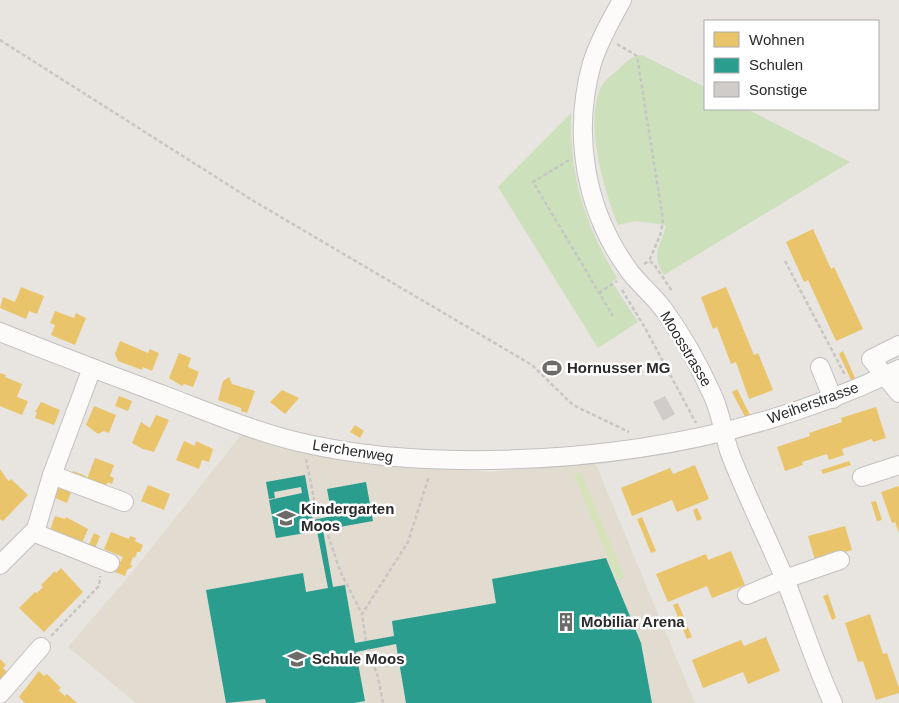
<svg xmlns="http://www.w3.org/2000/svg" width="899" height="703" font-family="Helvetica,sans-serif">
	<rect width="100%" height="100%" fill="#e8e4e0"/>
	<polygon fill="#e2dbcf" points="241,435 354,461 411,466 490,472 595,462 695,703 136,703 68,647 129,576"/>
	<g fill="#cce0bc">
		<path d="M642,55L705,87V109H747L850,162L664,275C650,252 661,248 666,225L636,221L618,225C604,190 584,124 601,87C604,81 612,75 617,71C625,63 630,56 642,55Z"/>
		<path d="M571,113C570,177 584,223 617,278L612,282L638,322L598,348L498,187Z"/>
	</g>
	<polygon fill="#d6e3ba" points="581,472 624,577 617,580 574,474"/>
	<g fill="#e9c46a">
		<polygon points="813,229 831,269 834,267 863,329 836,341 808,280 804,282 786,242"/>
		<polygon points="21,287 44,296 37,314 29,311 26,319 0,308 3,297 15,302"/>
		<polygon points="726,287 754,355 758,353 773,390 749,399 736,362 731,364 717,327 713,329 701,297"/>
		<polygon points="55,311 74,318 76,313 86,318 75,345 51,335 55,325 50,323"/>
		<polygon points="120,341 148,353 150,349 159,353 152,371 143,367 142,370 118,361 115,354"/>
		<polygon points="843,351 855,378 851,380 839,354"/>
		<polygon points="179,353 191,358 188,367 199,372 193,387 184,384 182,386 169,378"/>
		<polygon points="0,373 6,375 5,377 22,384 17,397 28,401 22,415 0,406"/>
		<polygon points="229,377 232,384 255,391 247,413 241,411 241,408 218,400 223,381"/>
		<polygon points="737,389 750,415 745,417 732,392"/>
		<polygon points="282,390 299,398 285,414 270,402"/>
		<polygon points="119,396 132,401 128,411 115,406"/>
		<polygon points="41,402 60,410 54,425 35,418 37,412 35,412"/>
		<polygon points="94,406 116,415 109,433 104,431 98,434 86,425"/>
		<polygon points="876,407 886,438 873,442 872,439 842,449 844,455 829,460 827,454 802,462 803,465 785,471 777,447 810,436 809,433 842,422 841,418"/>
		<polygon points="156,415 169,420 154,452 143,449 132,443 141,422 150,428"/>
		<polygon points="355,425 364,431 360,438 350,432"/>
		<polygon points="184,441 195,446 196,441 213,449 209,462 202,460 199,469 176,460"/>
		<polygon points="95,458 114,465 110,476 114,478 112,484 108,482 106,487 70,479 73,471 86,476 87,479"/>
		<polygon points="849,461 851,465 823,474 821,470"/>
		<polygon points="695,465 709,499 677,512 672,500 632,516 621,488 670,468 673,474"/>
		<polygon points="0,469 6,478 9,481 11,479 28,495 3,521 0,519"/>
		<polygon points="60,485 72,490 67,503 55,498"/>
		<polygon points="148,485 170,494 164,510 141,501"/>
		<polygon points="899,486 899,533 895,522 892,523 881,492"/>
		<polygon points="876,501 882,520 877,521 871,502"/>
		<polygon points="697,508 702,519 697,521 693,510"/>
		<polygon points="55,516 65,519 66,517 88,529 82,543 50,530"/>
		<polygon points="642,517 656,551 651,553 637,519"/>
		<polygon points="845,526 852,550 815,560 808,536"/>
		<polygon points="111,532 129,539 130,536 136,538 135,541 143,545 140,552 137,552 135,558 133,557 130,565 133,566 127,570 125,576 115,572 123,557 104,549"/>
		<polygon points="94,533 100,536 93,554 86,551"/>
		<polygon points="731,551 745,585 712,598 707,586 668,602 656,574 706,554 708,560"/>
		<polygon points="61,568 83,592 44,632 19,608 35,592 37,593 43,587 41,585 55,571 56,573"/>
		<polygon points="828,594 836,618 832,620 823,596"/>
		<polygon points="678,603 692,637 687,639 673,605"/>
		<polygon points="870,614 883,654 887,653 899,688 899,693 876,700 863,661 858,662 845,623"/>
		<polygon points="766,637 780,671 748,684 743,672 703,688 692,660 741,640 744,646"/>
		<polygon points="0,659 6,665 3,668 11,676 0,688"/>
		<polygon points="39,671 44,676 47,674 61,688 58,690 65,696 67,694 77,703 25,703 19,697"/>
	</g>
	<polygon fill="#2a9d8f" points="305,475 313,520 332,516 327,489 366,482 373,521 323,530 333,587 345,585 355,643 394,636 392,621 496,603 492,579 606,558 641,643 652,703 406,703 396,644 356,652 365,701 354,703 266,703 265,699 226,703 206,590 303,573 306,592 328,588 317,531 276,538 269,500 302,493 301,487 274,492 275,498 269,499 266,482"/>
	<polygon fill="#cfccc9" points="665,396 675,414 663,421 653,402"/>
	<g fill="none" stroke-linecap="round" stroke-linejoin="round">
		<g stroke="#c2c0c1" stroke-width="20">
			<g id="minor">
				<path d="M622,0C611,20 599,41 592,63C572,135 585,211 630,272C640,285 654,296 664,310C682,335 699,365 712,394C722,414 723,436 731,456C747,497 767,537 784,577C801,619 814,662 833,703"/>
				<path d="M0,332C55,354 111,375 166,396C211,413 253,431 299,442C362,457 426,461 490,460C632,458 772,431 899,369"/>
				<polyline points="899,345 871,359 899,393"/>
				<polyline points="820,367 833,399"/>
				<polyline points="92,368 52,475 36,529 40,535 110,563"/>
				<polyline points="52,475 124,502"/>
				<polyline points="862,477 899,465"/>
				<polyline points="0,565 36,529"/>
				<polyline points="747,595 785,579 840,560"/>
				<polyline points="0,694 41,647"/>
			</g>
		</g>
		<g stroke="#c6c6c5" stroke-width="2.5" stroke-dasharray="4 2.5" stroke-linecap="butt">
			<polyline points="0,40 252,200 532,365 573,405 629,432"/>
			<polyline points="617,44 637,56 663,220 661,233 649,261"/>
			<polyline points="569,160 533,182 613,316"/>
			<polyline points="785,261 845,375"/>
			<polyline points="644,264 649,261 654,264 672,291"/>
			<polyline points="622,290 644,326 696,423"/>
			<polyline points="599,293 617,281"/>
			<polyline points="306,459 318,519"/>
			<polyline points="326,529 340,571 362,614"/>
			<polyline points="51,636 99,586 100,576"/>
			<polyline points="366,641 362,614 408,542 429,476"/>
			<polyline points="368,649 378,677 383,703"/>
		</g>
		<use href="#minor" stroke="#fcfbfa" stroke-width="18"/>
	</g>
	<defs>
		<g id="stadium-bare" transform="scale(1.5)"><path d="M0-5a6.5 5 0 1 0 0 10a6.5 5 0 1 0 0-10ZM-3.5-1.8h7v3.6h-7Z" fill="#6c6b6a" stroke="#fff" stroke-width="2.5" paint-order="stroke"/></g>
		<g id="school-bare" transform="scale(1.5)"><path d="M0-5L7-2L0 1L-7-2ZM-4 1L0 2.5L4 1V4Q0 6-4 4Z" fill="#6c6b6a" stroke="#fff" stroke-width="2.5" paint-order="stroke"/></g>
		<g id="building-bare" transform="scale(1.5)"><path d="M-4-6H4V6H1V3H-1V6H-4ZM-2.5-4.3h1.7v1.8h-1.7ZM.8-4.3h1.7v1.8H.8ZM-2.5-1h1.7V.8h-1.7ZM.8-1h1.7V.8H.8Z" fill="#6c6b6a" stroke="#fff" stroke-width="2.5" paint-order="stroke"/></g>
	</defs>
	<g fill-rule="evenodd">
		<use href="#stadium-bare" x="552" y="368"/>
		<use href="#school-bare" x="286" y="518"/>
		<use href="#building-bare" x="566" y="622"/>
		<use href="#school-bare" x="297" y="659"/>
	</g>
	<g text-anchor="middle" stroke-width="5" stroke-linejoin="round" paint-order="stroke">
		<g font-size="15" fill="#2a2a2a" stroke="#fff">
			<text transform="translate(686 349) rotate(59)" y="5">Moosstrasse</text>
			<text transform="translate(813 403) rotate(-20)" y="5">Weiherstrasse</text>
			<text transform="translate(353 451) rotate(9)" y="5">Lerchenweg</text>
		</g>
		<g font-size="15" font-weight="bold" fill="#2a2a2a" stroke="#fff" text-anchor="start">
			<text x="567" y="373">Hornusser MG</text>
			<text x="301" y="514">Kindergarten<tspan x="301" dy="17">Moos</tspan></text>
			<text x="581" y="627">Mobiliar Arena</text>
			<text x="312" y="664">Schule Moos</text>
		</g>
	</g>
	<rect x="704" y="20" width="175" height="90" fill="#ffffff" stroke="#aaaaaa"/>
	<rect x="714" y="32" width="25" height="15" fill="#e9c46a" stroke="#aaaaaa"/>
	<text x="749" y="45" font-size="15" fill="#2a2a2a">Wohnen</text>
	<rect x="714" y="58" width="25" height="15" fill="#2a9d8f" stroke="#aaaaaa"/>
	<text x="749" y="70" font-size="15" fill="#2a2a2a">Schulen</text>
	<rect x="714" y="82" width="25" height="15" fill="#cfccc9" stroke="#aaaaaa"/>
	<text x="749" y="95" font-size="15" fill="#2a2a2a">Sonstige</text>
</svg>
